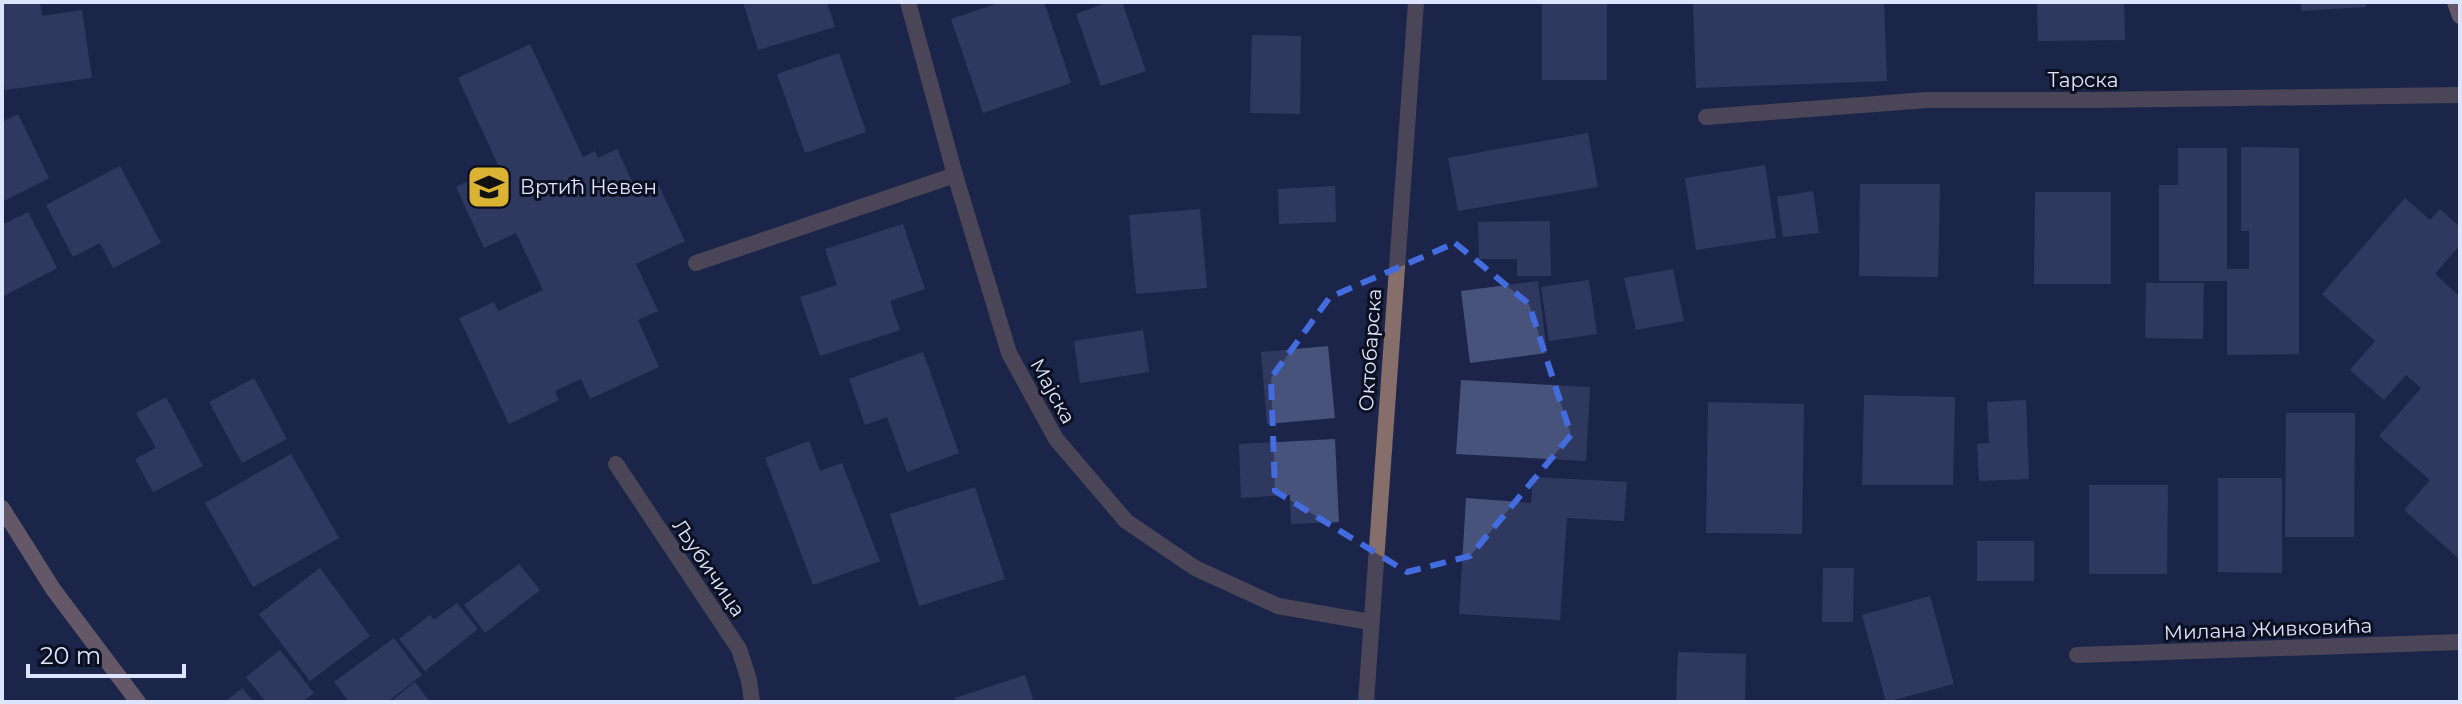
<svg xmlns="http://www.w3.org/2000/svg" width="2462" height="704" font-family="Montserrat,sans-serif">
	<rect width="100%" height="100%" fill="#1c2549"/>
	<g fill="#47537b">
		<polygon points="2,2 40,2 42,16 82,10 92,78 5,90 2,65"/>
		<polygon points="743,2 827,2 835,27 758,50"/>
		<polygon points="1002,2 1044,2 1071,83 983,113 951,19"/>
		<polygon points="1109,2 1122,2 1146,71 1101,86 1076,14"/>
		<rect x="1542" y="2" width="65" height="78"/>
		<polygon points="1693,2 1884,2 1887,81 1696,88"/>
		<polygon points="2037,2 2124,2 2125,40 2038,41"/>
		<polygon points="2301,2 2366,2 2366,7 2301,11"/>
		<polygon points="1252,35 1301,36 1300,114 1250,113"/>
		<polygon points="530,44 583,157 595,151 598,158 617,149 639,196 659,186 685,241 636,264 658,311 638,320 659,367 590,399 581,379 555,391 559,400 509,424 459,318 494,302 498,311 543,290 516,233 484,248 456,187 499,167 458,78"/>
		<polygon points="839,53 866,132 805,153 777,74"/>
		<polygon points="18,114 49,178 2,202 2,122"/>
		<polygon points="1588,133 1598,187 1458,211 1448,158"/>
		<polygon points="2241,147 2299,148 2299,354 2227,355 2227,281 2159,281 2159,185 2178,185 2178,148 2227,148 2227,269 2249,269 2249,231 2241,231"/>
		<polygon points="1765,165 1776,238 1696,250 1685,178"/>
		<polygon points="120,166 161,243 113,268 100,243 73,257 46,205"/>
		<polygon points="1860,184 1940,184 1938,277 1859,276"/>
		<polygon points="1335,186 1336,222 1279,224 1278,189"/>
		<polygon points="1813,191 1819,233 1783,237 1777,197"/>
		<polygon points="2035,192 2111,192 2111,284 2034,284"/>
		<polygon points="2405,198 2430,220 2440,209 2460,227 2460,245 2435,274 2458,295 2460,293 2458,558 2404,510 2430,480 2379,436 2421,388 2406,375 2384,400 2350,370 2375,341 2322,294"/>
		<polygon points="1200,209 1207,288 1136,294 1129,215"/>
		<polygon points="28,212 57,268 2,297 2,225"/>
		<polygon points="1550,221 1551,276 1517,276 1517,259 1479,259 1478,222"/>
		<polygon points="903,224 925,289 890,301 900,330 820,356 800,297 837,285 825,249"/>
		<polygon points="1673,269 1684,321 1636,330 1624,278"/>
		<polygon points="1589,280 1597,334 1549,341 1541,287"/>
		<polygon points="1538,281 1547,353 1470,363 1461,291"/>
		<polygon points="2146,283 2204,283 2203,339 2145,338"/>
		<polygon points="1143,330 1149,372 1080,383 1074,341"/>
		<polygon points="1328,346 1335,418 1267,424 1261,352"/>
		<polygon points="923,352 959,453 907,472 887,417 865,425 849,379"/>
		<polygon points="254,378 287,439 242,463 209,402"/>
		<polygon points="1461,380 1590,387 1586,461 1456,454"/>
		<polygon points="1864,395 1955,397 1953,485 1862,485"/>
		<polygon points="166,397 203,466 153,492 135,459 156,448 136,413"/>
		<polygon points="2026,400 2029,479 1979,481 1977,444 1989,443 1987,402"/>
		<polygon points="1708,402 1804,404 1802,534 1706,533"/>
		<polygon points="2286,413 2355,413 2354,537 2285,537"/>
		<polygon points="1335,439 1339,522 1291,524 1290,495 1241,498 1239,444"/>
		<polygon points="809,441 820,471 842,463 880,561 813,585 765,458"/>
		<polygon points="291,454 339,538 253,587 205,503"/>
		<polygon points="1533,477 1627,482 1624,521 1567,518 1560,620 1459,614 1466,498 1531,503"/>
		<polygon points="2218,478 2282,478 2282,573 2218,572"/>
		<polygon points="2089,485 2168,485 2167,574 2089,574"/>
		<polygon points="975,487 1005,579 919,606 890,514"/>
		<rect x="1977" y="541" width="57" height="40"/>
		<polygon points="519,564 540,590 485,633 464,605"/>
		<polygon points="320,568 370,636 310,681 259,614"/>
		<polygon points="1823,568 1854,568 1853,622 1822,622"/>
		<polygon points="1930,596 1954,684 1886,702 1862,615"/>
		<polygon points="457,603 478,629 425,671 399,639 430,615 434,620"/>
		<polygon points="394,638 422,675 387,702 349,702 334,682"/>
		<polygon points="280,650 314,693 302,702 266,702 246,677"/>
		<polygon points="1678,652 1746,654 1745,702 1676,702"/>
		<polygon points="1025,675 1034,702 956,702 955,698"/>
		<polygon points="415,682 430,702 390,702"/>
		<polygon points="242,688 254,702 225,702"/>
	</g>
	<g fill="none" stroke-linecap="round" stroke-linejoin="round">
		<polyline stroke="#866e6a" stroke-width="16" points="696,263 955,175"/>
		<g stroke="#866e6a" stroke-width="16">
			<polyline points="908,2 955,175 1009,353 1056,439 1126,521 1195,568 1278,606 1370,622"/>
			<polyline points="1706,117 1927,100 2096,100 2460,95"/>
			<polyline points="616,464 739,649 749,680 752,702"/>
			<polyline points="2077,655 2460,642"/>
			<polyline points="1366,702 1416,2"/>
		</g>
		<g stroke="#bb968f" stroke-width="16">
			<polyline points="2455,2 2460,16"/>
			<polyline points="2,508 53,589 138,702"/>
		</g>
	</g>
	<path d="M0 0H2462V704H0ZM1455,243L1529,304L1571,435L1470,556L1407,572L1275,491L1271,378L1330,297Z" fill="#1c2549" fill-opacity=".55" fill-rule="evenodd"/>
	<path fill="none" stroke="#436cdf" stroke-width="6" stroke-dasharray="16 10" stroke-linejoin="round" d="M1455,243L1529,304L1571,435L1470,556L1407,572L1275,491L1271,378L1330,297Z"/>
	<defs>
		<g id="school-square" transform="scale(2.3)"><rect x="-9" y="-9" width="18" height="18" rx="4" fill="#dab333" stroke="#0b1020"/><path d="M0-5L7-2L0 1L-7-2ZM-4 1L0 2.5L4 1V4Q0 6-4 4Z" fill="#111"/></g>
	</defs>
	<g fill-rule="evenodd">
		<use href="#school-square" x="489" y="187"/>
	</g>
	<g text-anchor="middle" stroke-width="6" stroke-linejoin="round" paint-order="stroke">
		<g font-size="20" fill="#dce5fd" stroke="#0b1020">
			<text x="2083" y="87">Тарска</text>
			<text transform="translate(1370 350) rotate(-86)" y="7">Октобарска</text>
			<text transform="translate(1053 391) rotate(61)" y="7">Мајска</text>
			<text transform="translate(709 568) rotate(56)" y="7">Љубичица</text>
			<text transform="translate(2268 629) rotate(-2)" y="7">Милана Живковића</text>
		</g>
		<g font-size="20" fill="#dce5fd" stroke="#0b1020" text-anchor="start">
			<text x="520" y="194">Вртић Невен</text>
		</g>
	</g>
	<rect width="2462" height="704" fill="none" stroke="#dce5fd" stroke-width="8"/>
	<path d="M28 664v12h156v-12" fill="none" stroke="#dce5fd" stroke-width="4"/>
	<text x="40" y="664" font-size="24" fill="#dce5fd" stroke="#0b1020" stroke-width="6" paint-order="stroke">20 m</text>
</svg>
